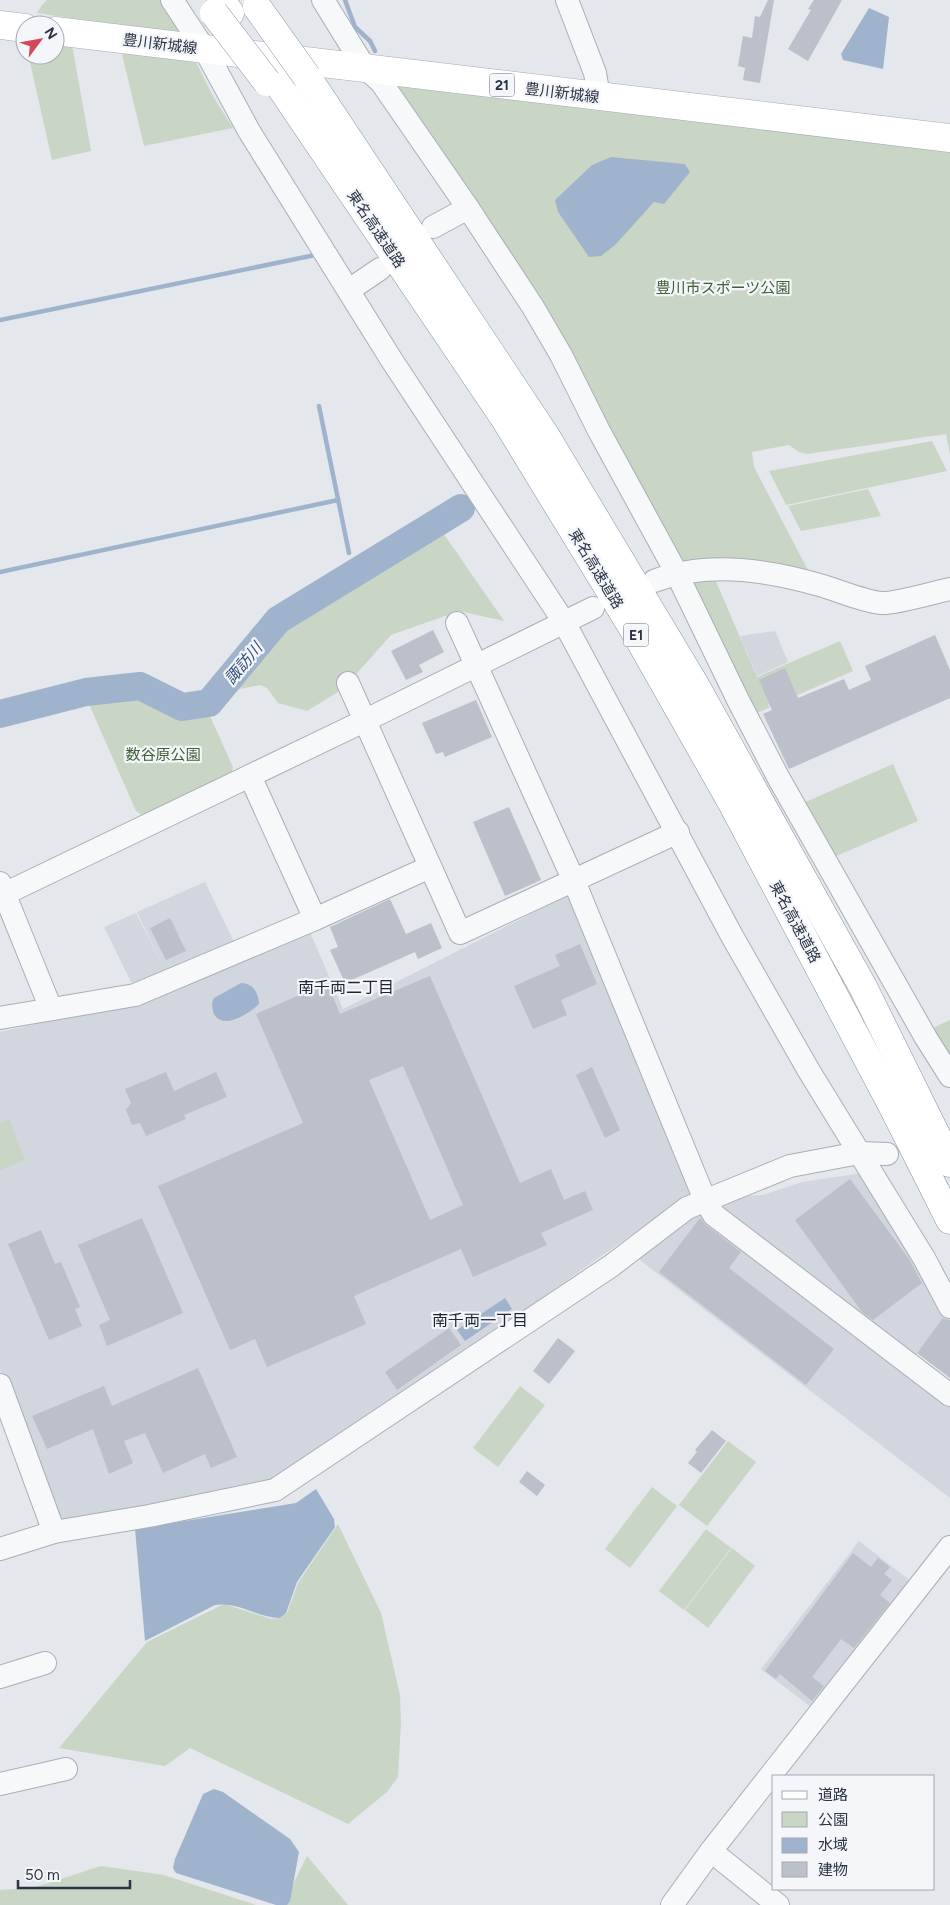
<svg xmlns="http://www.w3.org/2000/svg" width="950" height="1905" font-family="Figtree,'Noto Sans JP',sans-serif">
	<rect width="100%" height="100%" fill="#e4e7ec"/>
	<g fill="#d2d6de">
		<polygon points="775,631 788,662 757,676 740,636"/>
		<polygon points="205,882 234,942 132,984 104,927 136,913 163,966 137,912"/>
		<polygon points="568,895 573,900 695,1193 676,1204 283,1478 57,1526 0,1370 0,1032 36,1024 64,1012 310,932 343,1009"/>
		<polygon points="862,1173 947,1313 914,1358 719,1210 721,1205 746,1196 763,1195 802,1182"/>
		<polygon points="701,1213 950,1404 950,1498 636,1257 691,1215"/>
		<polygon points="859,1541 912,1582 815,1710 761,1669"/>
	</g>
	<g fill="#c9d6c5">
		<polygon points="47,0 162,0 180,32 176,34 37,13 42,5"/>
		<polygon points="55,43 72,45 91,151 52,160 29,58 34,55 55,55"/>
		<polygon points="121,50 193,56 214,98 233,128 144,146"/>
		<polygon points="396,84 950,146 950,454 946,434 807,454 799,452 789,445 752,452 754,467 810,574 682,564"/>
		<polygon points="932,441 947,471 786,505 769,471"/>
		<polygon points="868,489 881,516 801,531 788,506"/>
		<polygon points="439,527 504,621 459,611 391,635 343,689 307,711 278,703 267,688 260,685 229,691 289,621"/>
		<polygon points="712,572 757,677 840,641 853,671 770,707 768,703 769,708 754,714 685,577"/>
		<polygon points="134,695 148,698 179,711 203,709 209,714 233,767 231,774 145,817 136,811 89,704 92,698"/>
		<polygon points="893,764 918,821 834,857 803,803"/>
		<polygon points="950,1020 950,1061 929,1030"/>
		<polygon points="9,1119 25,1160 0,1170 0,1123"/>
		<polygon points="520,1386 545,1405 498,1467 473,1448"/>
		<polygon points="728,1441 756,1462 707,1526 679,1505"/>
		<polygon points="652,1487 677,1506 630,1568 605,1549"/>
		<polygon points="338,1524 381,1613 400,1695 401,1723 398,1777 387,1792 348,1824 190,1748 165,1766 59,1748 147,1642 224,1604 271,1619 280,1618 287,1613 298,1583"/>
		<polygon points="706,1529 731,1548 684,1610 659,1591"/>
		<polygon points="732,1548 755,1566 708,1628 685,1610"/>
		<polygon points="307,1856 348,1905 283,1905"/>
		<polygon points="101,1866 164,1875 256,1905 0,1905 0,1890 33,1888"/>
	</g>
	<g fill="#9fb4cc">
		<polygon points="869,8 889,17 883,69 843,60 841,54"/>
		<polygon points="611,157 685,164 690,172 664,204 654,202 615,245 601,256 589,257 558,212 555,200 592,165"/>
		<path d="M241,983C253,983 258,992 259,1004C250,1013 223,1031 214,1014C212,1009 211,1003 214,998Z"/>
		<polygon points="505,1298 512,1309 465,1341 457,1330"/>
		<path d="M316,1489L334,1519L335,1527L297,1582L286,1613L280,1618C258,1618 238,1601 215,1605L145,1641L135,1529L296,1503Z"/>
		<polygon points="214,1789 223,1792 290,1839 299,1852 290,1901 287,1905 276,1905 176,1873 173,1868 175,1859 203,1794"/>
	</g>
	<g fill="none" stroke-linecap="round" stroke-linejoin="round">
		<g stroke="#9fb4cc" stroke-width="4.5">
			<polyline points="345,0 355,27 370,41 375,51"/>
			<polyline points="0,320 315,255"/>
			<polyline points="319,406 349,553"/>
			<polyline points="0,572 338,500"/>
		</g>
		<polyline stroke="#9fb4cc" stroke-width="28" points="0,714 86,692 140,686 182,707 209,703 278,620 461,508"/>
	</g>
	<g fill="#bbc0ca" fill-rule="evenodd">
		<polygon points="768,0 774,0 760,83 743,80 745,68 738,66 743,36 752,38 755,16 760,17"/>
		<polygon points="814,0 842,0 808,61 788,49 811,10 808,9"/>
		<polygon points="433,630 444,652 419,665 423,672 406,680 391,651"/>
		<polygon points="935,635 950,670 950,698 789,769 763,714 772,710 759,680 785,668 798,698 844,679 849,690 871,680 865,666"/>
		<polygon points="476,700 492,737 445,757 443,752 436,754 422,723"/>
		<polygon points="509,807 541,880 505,896 473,822"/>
		<polygon points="390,899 406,934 431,923 442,948 418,959 415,952 345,983 330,950 338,947 330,927"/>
		<polygon points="170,918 186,951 166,960 150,928"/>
		<polygon points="580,944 597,984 561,1000 567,1015 533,1029 514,986 560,966 555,955"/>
		<path d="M430,976L520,1183L551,1169L564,1200L585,1191L593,1210L541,1233L547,1245L473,1277L461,1249L354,1296L366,1324L267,1367L255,1339L230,1350L158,1186L303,1123L256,1014L327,983L340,1014ZM403,1066L463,1205L430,1220L369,1080Z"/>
		<polygon points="592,1067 620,1130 605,1138 576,1075"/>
		<polygon points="166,1072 174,1091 216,1072 227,1097 184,1115 186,1119 146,1136 140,1123 132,1125 126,1110 131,1103 125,1089"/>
		<polygon points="850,1179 909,1259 922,1283 873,1320 862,1312 795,1220"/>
		<polygon points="142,1218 183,1313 107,1346 99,1325 110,1320 78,1245"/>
		<polygon points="700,1218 706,1225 741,1252 729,1268 834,1349 806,1385 659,1272"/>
		<polygon points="41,1230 55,1264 61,1262 80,1307 75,1309 82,1326 49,1340 8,1244"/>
		<polygon points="943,1318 950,1320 950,1378 917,1353"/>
		<polygon points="449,1328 461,1345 397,1390 385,1372"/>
		<polygon points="558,1338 575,1351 549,1384 533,1371"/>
		<polygon points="198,1368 237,1457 211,1468 205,1454 163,1473 145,1433 124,1441 133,1463 109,1474 93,1429 47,1449 32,1416 104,1386 112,1406"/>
		<polygon points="712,1430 726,1441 701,1473 688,1463 697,1452 695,1450"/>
		<polygon points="527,1471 545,1485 537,1496 519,1482"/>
		<polygon points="853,1553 871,1567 878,1558 890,1567 884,1574 892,1580 880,1595 890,1603 854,1648 841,1639 812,1677 824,1686 812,1701 780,1674 776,1679 765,1671"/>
	</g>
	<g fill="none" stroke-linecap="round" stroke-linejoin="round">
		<g stroke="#a9aeb7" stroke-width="24">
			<g id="minor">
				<polyline points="172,0 205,50 249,131 391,359 564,622 732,936 809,1071 924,1258 950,1307"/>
				<polyline points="323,0 365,68 381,82 468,208 533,307 561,355 599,431 676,572 738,700 778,777 926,1038 950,1076"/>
				<polyline points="567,0 595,73 599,97"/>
				<polyline points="433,227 468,208"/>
				<polyline points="349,290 380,269"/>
				<path d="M654,581C707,560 769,570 823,586C840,591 865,602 882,603C895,604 935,592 950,589"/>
				<polyline points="457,623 574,881 705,1200 714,1215 950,1395"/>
				<polyline points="348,683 460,933 678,832"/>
				<polyline points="250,776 315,919"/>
				<polyline points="0,883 51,1009"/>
				<polyline points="0,896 364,721 593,608"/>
				<polyline points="0,1018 135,995 315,919 430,867"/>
				<polyline points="0,1385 54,1532"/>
				<polyline points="0,1549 54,1532 149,1516 275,1490 611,1266 687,1208 790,1166 859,1153 887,1154"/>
				<polyline points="0,1677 45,1663"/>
				<polyline points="0,1784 66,1769"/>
				<polyline points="711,1851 778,1905"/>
				<polyline points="672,1905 711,1851 950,1547"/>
			</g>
		</g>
		<g stroke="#a3abb8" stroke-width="29">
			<g id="major">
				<polyline points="0,25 25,28"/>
				<polyline points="55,31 950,138"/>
			</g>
		</g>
		<g stroke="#8b94a3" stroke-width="29">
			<g id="highway">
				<polyline points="221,0 230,13"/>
				<polyline points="307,77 545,435 695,685 863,987 950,1163"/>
				<polyline points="275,79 505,419 634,630 731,801 892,1105 950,1220"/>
			</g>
		</g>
		<use href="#minor" stroke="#f7f8fa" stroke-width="22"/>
		<use href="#major" stroke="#fff" stroke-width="28"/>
		<use href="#highway" stroke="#fff" stroke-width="28"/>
		<g stroke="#8b94a3" stroke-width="29" stroke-linecap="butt">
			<g id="highway-bridge">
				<polyline points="257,7 307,77"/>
				<polyline points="214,13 267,82"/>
			</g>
		</g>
		<use href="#highway-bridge" stroke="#fff" stroke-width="28"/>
	</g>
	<g text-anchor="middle" stroke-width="4.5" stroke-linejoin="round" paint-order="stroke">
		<g fill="#f4f6f9" stroke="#676e7b" stroke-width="1">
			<rect x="489.5" y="73.5" width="25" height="23" rx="4"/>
			<rect x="623.5" y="623.5" width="25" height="23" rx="4"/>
		</g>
		<g font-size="14" font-weight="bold" fill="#2b3445">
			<text x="502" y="90">21</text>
			<text x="636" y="640">E1</text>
		</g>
		<g font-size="15" fill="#2b3445" stroke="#f4f6f9">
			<text transform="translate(160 44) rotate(7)" y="5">豊川新城線</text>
			<text transform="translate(562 93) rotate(7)" y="5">豊川新城線</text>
			<text transform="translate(376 229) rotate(56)" y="5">東名高速道路</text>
			<text transform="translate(596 569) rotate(59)" y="5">東名高速道路</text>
			<text transform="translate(795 922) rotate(62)" y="5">東名高速道路</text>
		</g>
		<g font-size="15" fill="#3f6138" stroke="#f4f6f9">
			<text x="723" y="293">豊川市スポーツ公園</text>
			<text x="163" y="760">数谷原公園</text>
		</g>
		<g font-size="16" font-style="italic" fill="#34527a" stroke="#f4f6f9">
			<text transform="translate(243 663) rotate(-50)" y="6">諏訪川</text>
		</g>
		<g font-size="16" fill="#1d2536" stroke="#f4f6f9">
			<text x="346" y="993">南千両二丁目</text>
			<text x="480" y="1326">南千両一丁目</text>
		</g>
	</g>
	<rect x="772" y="1775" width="162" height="115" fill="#f4f6f9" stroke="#a4a8b1"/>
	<rect x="782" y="1791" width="25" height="8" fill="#ffffff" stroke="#a4a8b1"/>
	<text x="818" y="1800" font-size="15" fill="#2b3445">道路</text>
	<rect x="782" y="1812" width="25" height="15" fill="#c9d6c5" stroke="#a4a8b1"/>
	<text x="818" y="1825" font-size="15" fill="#2b3445">公園</text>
	<rect x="782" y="1838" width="25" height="15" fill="#9fb4cc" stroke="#a4a8b1"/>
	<text x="818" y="1850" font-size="15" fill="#2b3445">水域</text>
	<rect x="782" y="1862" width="25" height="15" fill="#bbc0ca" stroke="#a4a8b1"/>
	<text x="818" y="1875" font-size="15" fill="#2b3445">建物</text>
	<g transform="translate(40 40) rotate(58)"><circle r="24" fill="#f4f6f9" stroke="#a4a8b1"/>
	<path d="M0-4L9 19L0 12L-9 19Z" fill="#d1495b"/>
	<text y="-8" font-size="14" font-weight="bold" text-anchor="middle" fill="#2b3445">N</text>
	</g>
	<path d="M18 1880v8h112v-8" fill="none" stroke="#2b3445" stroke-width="2.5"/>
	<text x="25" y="1880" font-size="15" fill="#2b3445" stroke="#f4f6f9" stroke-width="4" paint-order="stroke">50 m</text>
</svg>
